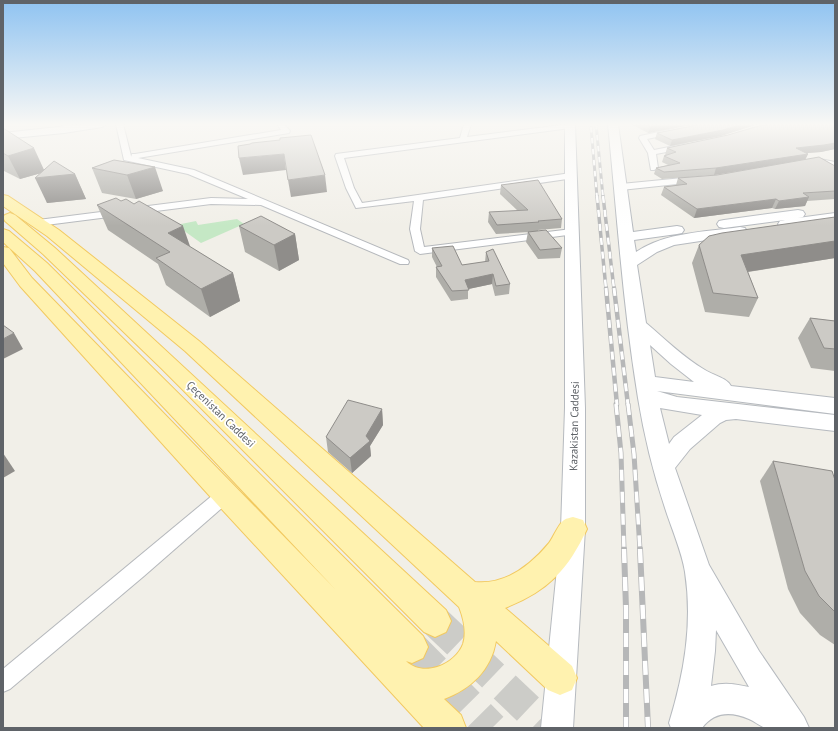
<svg xmlns="http://www.w3.org/2000/svg" width="838" height="731" font-family="'PT Sans',sans-serif">
	<rect width="100%" height="100%" fill="#f1efe8"/>
	<polygon fill="#c5e8c5" points="237,219 244,224 201,243 176,225 196,221 198,225"/>
	<g fill="none" stroke-linecap="round" stroke-linejoin="round">
		<g stroke="#ccccc8" stroke-width="32" stroke-dasharray="32 16" stroke-linecap="butt">
			<polyline points="435,621 548,728"/>
			<polyline points="412,647 492,728"/>
		</g>
		<g stroke="#b5b8bc" stroke-width="2">
			<g id="street">
				<polygon points="64,124 71,124 67,132 64,132 60,130"/>
				<polygon points="116,124 123,124 131,156 131,157 132,154 135,154 281,130 277,124 284,124 290,131 289,133 138,158 194,170 408,260 409,262 408,264 400,264 261,205 211,204 38,226 35,225 33,223 38,220 211,198 248,199 188,174 124,160"/>
				<polygon points="464,124 471,124 467,137 570,124 574,126 570,128 344,158 354,188 362,203 571,173 574,174 575,176 574,178 423,200 420,229 424,247 572,229 575,230 577,232 575,234 420,254 415,251 410,229 414,201 356,208 346,188 335,156 336,154 460,138"/>
				<polygon points="673,129 677,131 676,133 647,139 654,150 684,144 688,146 687,148 656,154 658,168 654,170 651,170 648,153 639,138 640,136"/>
				<path d="M820,159L835,162V166C829,165 810,164 807,162L808,160Z"/>
				<polygon points="693,177 697,180 696,182 621,190 617,187 621,184"/>
				<polygon points="225,488 231,490 233,495 231,500 144,576 10,689 3,692 3,669 219,490"/>
			</g>
		</g>
		<g stroke="#b6babf" stroke-width="2">
			<g id="secondary">
				<polygon points="85,124 107,124 102,127 64,133 3,139 3,133"/>
				<polygon points="565,124 575,124 585,408 585,529 573,728 541,728 561,529 565,408"/>
				<path d="M608,124H618L633,232L677,226L682,227L684,230L682,233L677,234L634,240L636,252C666,232 705,232 740,227L745,228L747,231L745,234L740,235L674,245L657,252L637,265L646,323C665,339 683,357 705,370C713,375 727,378 731,386L835,398V414L657,391L677,397L835,415V431L736,419L726,420L720,423L690,449L675,468L709,565L759,651L804,717L809,728C800,728 771,730 765,728C760,726 754,721 749,719C730,711 714,712 702,728H671L669,723C684,674 693,624 685,572C682,552 671,527 665,508C653,472 644,435 638,398C623,307 617,215 608,124ZM650,345L671,364L694,382L655,377ZM660,408L702,415L674,437L669,444ZM716,630L749,687C735,684 724,682 711,686L715,651Z"/>
				<polygon points="798,210 803,211 805,214 803,217 798,218 835,213 835,221 785,228 780,227 778,224 780,221 785,220 724,228 719,227 717,224 719,221 724,220"/>
			</g>
		</g>
		<g stroke="#f2c960" stroke-width="2">
			<g id="primary">
				<path d="M3,195L8,196L59,230L199,341L475,582C505,585 530,566 549,543C553,538 559,523 564,520C567,518 570,518 573,517L583,520L587,529C568,570 548,591 505,608L572,666L577,678L572,690L560,695L548,690L496,641C491,670 471,689 444,699L461,715L466,728H424L216,503L20,286L3,263V247L9,248L32,278L336,590L35,271L3,242V229L9,231L47,263L423,636L428,647L423,658L412,663L406,661C423,678 455,665 463,644C467,632 463,617 459,607L185,351L47,236L3,206Z"/>
				<polygon points="10,213 15,215 55,248 446,610 451,621 446,632 435,637 424,632 161,368 43,254 5,221 3,217 5,215"/>
			</g>
		</g>
		<use href="#street" fill="#fff" fill-rule="evenodd"/>
		<use href="#secondary" fill="#fff" fill-rule="evenodd"/>
		<use href="#primary" fill="#fff2af" fill-rule="evenodd"/>
		<g stroke="#b6b7b8" stroke-width="3">
			<g id="rail-far4">
				<polyline points="596,124 603,197"/>
				<polyline points="591,127 597,197"/>
			</g>
		</g>
		<g stroke="#b6b7b8" stroke-width="3.5">
			<g id="rail-far3">
				<polyline points="597,196 606,289"/>
				<polyline points="603,196 614,289"/>
			</g>
		</g>
		<g stroke="#b6b7b8" stroke-width="4.5">
			<g id="rail-far2">
				<polyline points="606,288 617,405"/>
				<polyline points="614,288 628,405"/>
			</g>
		</g>
		<g stroke="#b6b7b8" stroke-width="5">
			<g id="rail-far1">
				<polyline points="616,404 621,453 624,550"/>
				<polyline points="628,404 634,454 640,550"/>
			</g>
		</g>
		<g stroke="#b6b7b8" stroke-width="6">
			<g id="rail">
				<polyline points="624,549 626,608 626,728"/>
				<polyline points="640,549 648,728"/>
			</g>
		</g>
		<use href="#rail-far4" stroke="#fff" stroke-width="2" stroke-dasharray="5.5" stroke-linecap="butt"/>
		<use href="#rail-far3" stroke="#fff" stroke-width="2.5" stroke-dasharray="7" stroke-linecap="butt"/>
		<use href="#rail-far2" stroke="#fff" stroke-width="3" stroke-dasharray="8" stroke-linecap="butt"/>
		<use href="#rail-far1" stroke="#fff" stroke-width="3.5" stroke-dasharray="11" stroke-linecap="butt"/>
		<use href="#rail" stroke="#fff" stroke-width="4.5" stroke-dasharray="14" stroke-linecap="butt"/>
	</g>
	<g fill="#afaea9">
		<polygon points="631,124 696,124 648,133"/>
		<polygon points="702,124 762,124 758,124 721,136 670,146 655,139 657,133"/>
		<polygon points="770,124 835,124 835,149 821,152 806,153 808,154 805,160 835,166 835,199 807,201 805,206 775,209 772,208 694,218 661,195 664,187 676,185 678,178 717,175 795,162 714,175 662,179 654,174 656,168 668,165 662,162 664,156 666,155 665,155 667,148 728,135"/>
		<polygon points="3,128 44,170 75,174 86,199 47,203 41,173 20,179 4,171 3,169"/>
		<polygon points="114,160 163,191 136,199 102,193 92,168"/>
		<polygon points="501,185 562,219 561,228 538,230 538,231 562,248 560,258 538,259 526,242 528,232 529,232 496,234 488,222 489,212 518,211 500,194"/>
		<polygon points="121,201 190,247 233,273 240,301 210,317 166,285 158,264 108,230 97,205"/>
		<polygon points="835,217 835,258 748,272 758,298 749,317 705,312 692,263 699,245"/>
		<polygon points="239,226 295,234 299,260 279,271 245,252"/>
		<polygon points="432,248 462,265 485,262 486,252 510,284 509,294 495,296 492,284 468,289 468,299 451,301 436,277 436,267 437,267 432,257"/>
		<polygon points="810,318 835,321 835,371 811,368 798,338"/>
		<polygon points="382,409 383,425 370,446 371,456 352,473 328,452 326,437"/>
		<polygon points="773,461 835,480 835,645 820,635 800,613 788,589 760,481"/>
	</g>
	<g fill="#8f8d8a">
		<polygon points="667,124 696,124 648,133 650,127"/>
		<polygon points="743,124 762,124 758,124 721,136 670,146 672,140"/>
		<polygon points="835,143 835,149 821,152 793,154 796,148"/>
		<polygon points="34,148 45,172 20,179 8,156"/>
		<polygon points="284,154 286,170 243,175 239,158"/>
		<polygon points="808,154 805,160 714,175 716,168"/>
		<polygon points="155,167 163,191 136,199 127,175"/>
		<polygon points="75,174 86,199 47,203 35,178"/>
		<polygon points="325,175 327,192 291,197 288,180"/>
		<polygon points="809,197 805,206 775,209 779,201"/>
		<polygon points="776,199 772,208 694,218 697,209"/>
		<polygon points="183,226 192,252 168,233"/>
		<polygon points="295,234 299,260 279,271 274,245"/>
		<polygon points="835,241 835,258 733,274 741,255"/>
		<polygon points="233,273 240,301 210,317 201,289"/>
		<polygon points="493,274 492,284 464,290 465,280"/>
		<polygon points="14,333 23,349 3,359 3,339"/>
		<polygon points="382,409 383,425 370,446 371,456 352,473 350,458 366,436"/>
		<polygon points="3,453 15,471 3,478"/>
	</g>
	<g fill="#cccac5" stroke="#8f8d8a">
		<polygon points="644,124 667,124 650,127"/>
		<polygon points="702,124 743,124 723,130 672,140 657,133"/>
		<polygon points="770,124 831,124 835,125 835,143 824,145 796,148 808,154 716,168 664,172 656,168 680,163 664,156 676,152 667,148 728,135 755,127"/>
		<polygon points="3,128 34,148 8,156 3,153"/>
		<polygon points="311,135 325,175 288,180 284,154 239,158 238,146 250,144 252,143 280,140 280,138"/>
		<polygon points="819,157 835,166 835,191 803,193 809,197 779,201 776,199 697,209 664,187 687,184 678,178 717,175"/>
		<polygon points="114,160 155,167 127,175 92,168"/>
		<polygon points="54,161 75,174 35,178"/>
		<polygon points="538,180 562,219 538,221 539,222 497,225 489,212 528,210 501,185"/>
		<polygon points="116,198 121,201 126,199 134,204 139,201 183,226 168,233 233,273 201,289 156,258 170,252 97,205"/>
		<polygon points="261,216 295,234 274,245 239,226"/>
		<polygon points="835,217 835,241 741,255 758,298 713,293 699,245 709,236 722,233"/>
		<polygon points="546,230 562,248 540,250 528,232"/>
		<polygon points="453,246 462,265 489,261 486,252 493,249 510,284 496,286 493,274 465,280 469,290 452,291 436,267 442,266 432,248"/>
		<polygon points="810,318 835,321 835,349 824,348"/>
		<polygon points="3,325 14,333 3,339"/>
		<polygon points="348,400 382,409 366,436 370,441 350,458 326,437"/>
		<polygon points="773,461 832,471 835,480 835,612 819,596 805,571"/>
	</g>
	<linearGradient id="sky" x2="0" y2="1"><stop stop-color="#8fc3f1"/><stop offset="0.55" stop-color="#f9f8f5"/><stop offset="1" stop-color="#f9f8f5" stop-opacity="0"/></linearGradient>
	<rect width="838" height="226" fill="url(#sky)"/>
	<g text-anchor="middle" stroke-width="3.5" stroke-linejoin="round" paint-order="stroke">
		<g font-size="11" fill="#5f6368" stroke="#fff">
			<text transform="translate(221 414) rotate(44)" y="4">Çeçenistan Caddesi</text>
			<text transform="translate(574 426) rotate(-89)" y="4">Kazakistan Caddesi</text>
		</g>
	</g>
	<rect width="838" height="731" fill="none" stroke="#5f6368" stroke-width="8"/>
</svg>
